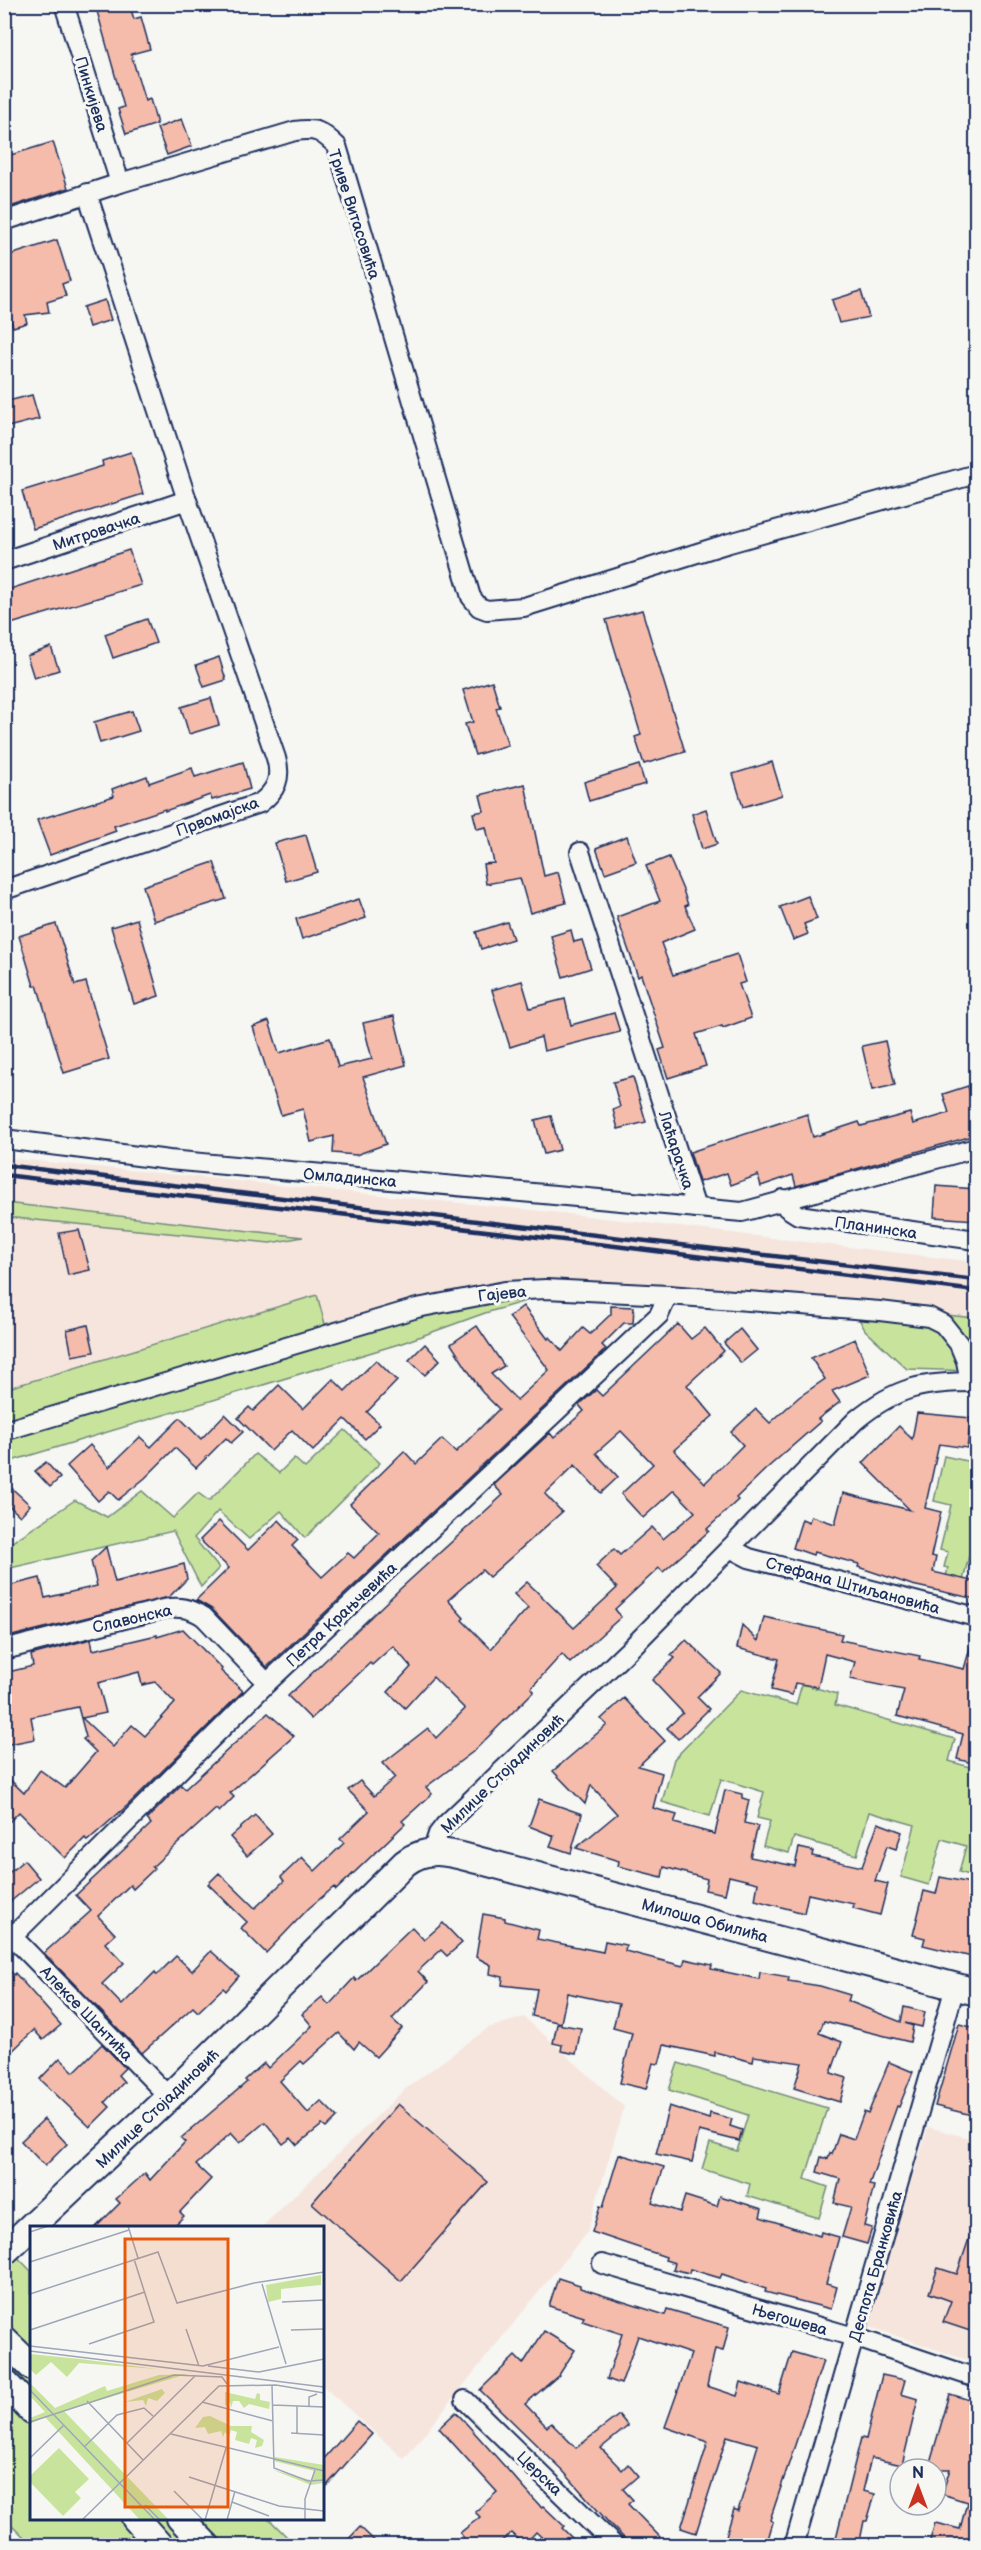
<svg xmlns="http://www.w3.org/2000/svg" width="981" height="2550" font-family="'Balsamiq Sans',sans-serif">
	<rect width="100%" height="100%" fill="#f6f6f2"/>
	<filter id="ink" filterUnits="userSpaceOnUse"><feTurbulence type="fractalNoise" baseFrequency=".0167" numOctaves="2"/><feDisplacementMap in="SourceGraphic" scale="12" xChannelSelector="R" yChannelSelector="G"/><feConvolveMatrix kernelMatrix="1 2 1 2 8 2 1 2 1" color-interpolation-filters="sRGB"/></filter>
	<g filter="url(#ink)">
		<g fill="#f6e5dd">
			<polygon points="5,1158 552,1212 976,1262 976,1318 925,1312 477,1288 324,1324 317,1295 5,1389 5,1217 270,1243 300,1237 5,1203"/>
			<polygon points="524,2017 624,2107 587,2232 404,2459 323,2386 322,2228 261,2228 404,2090 488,2028"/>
			<polygon points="976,2114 976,2363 867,2326 928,2127 969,2138"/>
		</g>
		<g fill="#c8e49c" stroke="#728a7d" stroke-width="1.5">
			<polygon points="5,1203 303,1237 270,1243 5,1217"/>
			<polygon points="584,1284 485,1313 402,1343 5,1463 5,1389 317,1295 325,1324 477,1288"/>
			<polygon points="852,1306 976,1318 976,1371 907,1369 865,1330"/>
			<polygon points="345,1430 380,1463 305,1538 281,1511 249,1539 218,1511 194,1538 219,1568 201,1587 173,1531 6,1569 5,1568 5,1547 75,1500 107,1517 142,1491 173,1518 198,1493 209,1501 255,1454 279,1473 294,1458 305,1468"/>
			<polygon points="944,1456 976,1463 976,1544 972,1543 961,1589 944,1585 948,1568 944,1567 948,1552 940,1550 951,1505 934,1501"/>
			<polygon points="802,1684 837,1694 835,1705 955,1739 949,1761 976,1769 976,1877 959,1872 966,1846 942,1839 929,1885 901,1877 915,1825 869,1812 857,1855 794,1837 789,1853 763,1846 770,1821 757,1818 764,1792 721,1779 710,1816 662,1802 674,1759 741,1690 796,1705"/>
			<polygon points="678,2063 827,2108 805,2179 828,2187 819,2218 747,2196 750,2184 702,2169 710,2143 737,2151 748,2115 669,2090"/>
			<polygon points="4,2243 31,2271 32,2518 269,2519 295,2545 32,2545 5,2518"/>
		</g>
		<g fill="#f5bcab" stroke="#1b2f5e" stroke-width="1.5" fill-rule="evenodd">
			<polygon points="95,4 129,4 134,19 141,17 150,49 131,54 145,101 150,99 157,124 126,134 118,109 124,107"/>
			<polygon points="182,119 192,146 167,155 157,128"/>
			<polygon points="53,142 68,188 4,209 4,157"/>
			<polygon points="57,240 70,281 62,284 66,296 47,302 49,312 25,315 27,323 13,327 4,299 4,257"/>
			<polygon points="861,291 869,317 839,323 832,300"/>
			<polygon points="105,300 111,320 89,327 83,307"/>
			<polygon points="32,395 39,419 4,428 4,402"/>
			<polygon points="131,452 143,494 33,529 22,491 103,466 102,461"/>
			<polygon points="129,550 141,585 4,626 4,591"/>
			<polygon points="642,610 685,752 644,764 635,737 641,735 606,620"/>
			<polygon points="147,619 156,643 113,658 105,634"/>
			<polygon points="51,647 59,670 34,678 27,656"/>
			<polygon points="219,657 226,680 204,687 196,665"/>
			<polygon points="492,681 500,707 496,708 508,745 475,755 465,724 473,722 463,690"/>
			<polygon points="211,698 219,725 189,734 181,707"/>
			<polygon points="132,711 139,731 100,743 94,722"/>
			<polygon points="243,762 250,789 212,800 210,795 165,811 165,809 114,826 116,831 50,855 37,820 114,796 112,789 147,776 149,783 192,768 195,777"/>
			<polygon points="772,762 782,795 743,807 733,774"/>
			<polygon points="639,765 645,784 589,801 584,782"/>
			<polygon points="525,784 544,876 558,872 566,903 530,913 520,878 486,884 483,864 494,863 486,827 477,829 473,813 484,811 480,795"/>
			<polygon points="706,809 717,844 702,849 692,814"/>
			<polygon points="306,835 317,872 286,881 275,843"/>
			<polygon points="627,836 636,862 605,873 596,848"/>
			<polygon points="669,857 683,890 688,905 685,906 695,929 661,943 673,975 737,954 746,982 739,984 751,1018 723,1028 722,1026 696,1034 706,1066 668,1078 659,1050 665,1048 641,975 638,977 617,917 660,901 646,866"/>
			<polygon points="214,862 226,899 154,921 143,886"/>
			<polygon points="808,896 817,919 804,924 808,934 793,940 780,907"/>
			<polygon points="359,899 366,918 302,939 296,919"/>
			<polygon points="137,919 159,996 134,1004 111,927"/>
			<polygon points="507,922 513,939 481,949 476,932"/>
			<polygon points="56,924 75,985 86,982 109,1059 64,1073 37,985 34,986 19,936"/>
			<polygon points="571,930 574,942 582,940 591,968 563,977 551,936"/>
			<polygon points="522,981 530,1008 565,999 571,1025 614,1013 620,1032 544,1051 541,1037 510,1047 492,990"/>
			<polygon points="394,1016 406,1065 363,1077 386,1144 356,1155 333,1153 334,1136 311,1142 303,1109 281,1115 253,1027 269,1021 279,1053 330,1038 338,1067 372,1059 363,1023"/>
			<polygon points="885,1041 895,1085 872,1090 862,1046"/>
			<polygon points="633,1077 646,1122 618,1129 613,1110 620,1107 613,1082"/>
			<polygon points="968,1086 976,1113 976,1135 796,1186 793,1175 761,1186 758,1175 731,1185 727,1173 699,1182 690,1152 807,1114 813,1137 859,1122 861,1126 910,1113 913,1124 949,1113 943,1094"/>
			<polygon points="551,1116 560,1150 544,1154 535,1120"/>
			<polygon points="936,1186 976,1189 976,1220 934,1217"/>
			<polygon points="79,1230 90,1270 68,1275 59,1233"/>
			<polygon points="523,1306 548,1339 550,1337 562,1351 583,1328 590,1334 611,1314 611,1306 634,1307 633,1323 624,1323 602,1345 606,1349 267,1667 212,1609 196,1600 229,1568 200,1540 219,1521 248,1550 279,1520 298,1540 292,1546 322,1577 348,1553 354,1558 379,1533 350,1504 404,1451 416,1464 442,1439 456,1452 499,1409 482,1392 451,1344 477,1326 504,1366 491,1374 517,1400 549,1370 509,1317"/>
			<path d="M678,1324L691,1339L705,1328L724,1351L687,1385L713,1416L674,1450L705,1483L743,1445L731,1432L756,1409L770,1423L799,1397L825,1379L811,1358L855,1339L870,1375L832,1391L840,1402L818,1419L821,1421L766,1469L736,1498L738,1500L707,1529L709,1531L663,1572L659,1568L615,1609L621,1617L603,1633L570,1663L562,1654L531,1688L534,1691L474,1751L426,1787L432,1794L402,1821L405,1824L336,1890L334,1887L309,1908L266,1953L241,1928L247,1922L208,1884L219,1873L255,1908L284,1881L281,1877L302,1857L315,1871L344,1843L340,1839L369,1811L348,1790L360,1781L374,1796L395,1777L383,1763L428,1728L436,1738L465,1709L433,1677L405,1708L388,1692L411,1667L393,1646L372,1665L370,1663L311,1719L288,1696L400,1589L503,1495L494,1485L550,1433L554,1438L584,1411L579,1405L596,1390L602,1396ZM621,1431L653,1464L621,1494L643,1518L674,1490L695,1512L663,1539L652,1527L620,1555L614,1549L596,1566L617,1588L574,1628L527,1582L514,1594L528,1608L491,1649L462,1620L464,1618L448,1600L482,1570L489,1577L562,1512L545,1494L575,1465L601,1493L618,1477L596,1453Z"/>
			<polygon points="88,1325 94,1352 72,1356 67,1330"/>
			<polygon points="740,1329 757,1350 741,1363 724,1343"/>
			<polygon points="425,1344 440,1360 425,1375 409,1360"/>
			<polygon points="376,1360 397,1381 367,1412 380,1424 365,1439 345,1419 313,1451 292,1430 271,1451 238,1418 249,1407 253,1411 279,1385 303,1409 333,1379 345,1391"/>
			<polygon points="917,1413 971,1418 967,1448 939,1444 925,1508 941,1512 931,1556 936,1557 933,1572 976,1582 976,1599 912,1585 858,1567 859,1564 814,1552 813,1555 793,1548 802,1519 809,1522 811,1516 835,1524 843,1493 910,1510 863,1463 899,1426 912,1439"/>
			<polygon points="225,1414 243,1432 231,1443 226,1438 196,1468 175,1448 145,1478 118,1500 109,1491 98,1501 67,1466 90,1445 109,1467 140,1437 151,1447 180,1418 201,1439"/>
			<polygon points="46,1462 60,1478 50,1487 35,1471"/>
			<polygon points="4,1481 30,1505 20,1516 4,1501"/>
			<polygon points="106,1547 115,1582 184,1564 187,1579 169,1597 4,1638 4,1587 40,1578 45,1598 97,1586 91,1561"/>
			<polygon points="764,1617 842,1634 840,1640 920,1656 919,1659 964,1669 972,1641 976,1641 976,1764 957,1759 963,1734 897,1716 904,1690 850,1679 855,1662 825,1654 818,1687 795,1683 792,1695 771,1690 779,1659 737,1648 742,1625 758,1641"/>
			<path d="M183,1629L222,1669L221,1671L243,1691L128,1805L87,1841L85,1838L65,1858L19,1812L4,1827V1774L24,1793L40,1770L65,1788L96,1752L83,1739L86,1737L78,1707L31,1717L35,1739L4,1745V1673L33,1666L31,1655L91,1639L93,1650L157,1635V1637ZM139,1672L142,1685L155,1682L175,1703L145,1736L132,1725L113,1747L82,1718L106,1713L98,1683Z"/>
			<polygon points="686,1640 721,1673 697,1697 709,1709 678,1739 667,1728 683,1713 652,1680 675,1658 671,1655"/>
			<polygon points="624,1698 665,1741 638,1766 662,1773 653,1808 677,1815 674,1823 715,1834 725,1790 742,1794 742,1798 749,1800 744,1823 758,1826 750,1857 795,1866 799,1848 813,1851 812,1856 862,1867 878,1823 902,1832 896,1849 887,1846 875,1881 888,1884 880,1915 853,1908 854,1904 808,1894 804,1913 755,1900 758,1883 729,1876 725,1894 705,1890 707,1879 664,1867 662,1877 618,1866 619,1861 576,1848 617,1814 591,1785 585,1804 553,1771 607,1725 601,1719"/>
			<polygon points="268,1713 294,1736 230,1793 234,1797 219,1812 216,1809 152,1867 154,1869 133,1889 130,1885 98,1916 115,1934 105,1943 124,1963 102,1984 122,2005 155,1972 157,1975 176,1956 192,1971 211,1951 239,1976 226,1991 223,1988 198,2012 193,2007 142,2053 44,1953 91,1911 76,1895 151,1824 147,1819 181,1785 185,1789"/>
			<polygon points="539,1799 582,1814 571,1853 550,1846 554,1836 529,1826"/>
			<polygon points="255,1815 272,1834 247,1856 230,1837"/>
			<polygon points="24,1860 39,1878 4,1907 4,1877"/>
			<polygon points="940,1877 976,1884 971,1929 976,1931 976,1958 923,1945 925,1938 913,1935 924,1891 936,1894"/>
			<polygon points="483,1914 505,1918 505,1921 539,1930 537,1939 603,1952 605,1941 626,1945 625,1951 683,1966 685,1959 712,1965 711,1969 759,1979 760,1972 789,1977 788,1981 820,1986 850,1995 848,2001 901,2022 904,2007 925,2012 922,2027 905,2023 913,2026 910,2042 824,2021 819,2033 842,2042 831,2073 847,2078 840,2102 794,2088 802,2063 754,2056 753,2062 715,2052 715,2056 664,2045 659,2064 653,2063 646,2089 620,2083 632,2033 613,2028 619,2004 567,1993 561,2023 532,2016 537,1989 502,1985 503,1977 490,1974 491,1965 476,1957"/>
			<polygon points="443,1923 462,1943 447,1956 441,1950 418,1971 428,1982 392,2019 402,2028 376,2057 359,2042 354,2049 339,2033 304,2064 301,2061 280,2081 308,2113 321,2101 337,2117 326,2128 322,2125 297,2145 291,2138 283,2144 265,2122 240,2143 231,2133 196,2165 211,2179 180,2212 184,2216 172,2228 95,2228 120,2203 116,2199 145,2173 150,2180 185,2142 181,2138 247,2082 245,2080 264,2063 268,2068 312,2026 302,2014 322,1997 329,2005 354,1978 356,1981 412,1927 424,1940"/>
			<polygon points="4,1965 14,1975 15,1973 61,2025 43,2040 34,2030 4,2059"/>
			<polygon points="557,2024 581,2028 576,2054 561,2051 562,2045 553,2043"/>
			<polygon points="959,2024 976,2028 976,2116 935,2106"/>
			<polygon points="102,2044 125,2068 118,2075 124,2082 105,2102 110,2107 90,2127 40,2079 60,2058 74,2072"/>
			<polygon points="889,2062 913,2072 899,2107 897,2106 869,2185 874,2186 864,2226 872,2228 867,2244 842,2237 851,2207 834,2203 840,2179 817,2172 821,2157 828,2159 830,2153 832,2154 839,2134 854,2139 864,2112 868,2114"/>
			<polygon points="398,2104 488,2182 401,2281 312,2203"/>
			<polygon points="669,2106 709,2119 710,2113 732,2119 730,2126 742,2130 739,2141 699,2131 692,2162 656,2154"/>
			<polygon points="44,2119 67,2144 45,2166 21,2141"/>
			<polygon points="619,2154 664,2167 652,2203 680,2212 685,2196 717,2206 720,2196 762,2209 760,2217 820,2236 821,2232 839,2237 826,2284 837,2287 831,2309 765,2292 766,2289 722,2274 720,2278 690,2269 689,2273 673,2269 675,2263 665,2260 666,2257 592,2232 600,2206 603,2207"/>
			<polygon points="974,2224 976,2225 976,2333 943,2322 951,2301 929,2293 938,2268 957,2274"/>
			<polygon points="558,2278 580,2285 580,2288 665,2315 667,2309 729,2327 723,2351 715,2349 707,2386 737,2396 741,2382 779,2394 792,2352 823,2361 770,2520 773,2522 766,2546 723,2546 734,2509 738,2511 758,2445 727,2436 696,2533 681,2528 708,2442 665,2427 691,2354 638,2336 621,2384 607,2379 622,2334 582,2321 584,2317 549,2306"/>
			<polygon points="544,2331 575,2350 559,2375 525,2404 547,2427 551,2423 576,2448 619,2415 628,2426 601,2448 622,2470 628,2464 638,2476 623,2489 633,2500 628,2504 660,2537 650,2546 632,2546 608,2522 563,2471 480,2390 515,2356 523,2364"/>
			<polygon points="882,2375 905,2380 901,2394 918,2399 902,2465 871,2458 863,2491 875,2494 867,2521 864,2521 859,2546 834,2546 861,2438 866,2439"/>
			<polygon points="950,2394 976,2402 976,2534 974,2546 929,2544 935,2523 960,2529 967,2502 942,2494 950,2469 928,2469"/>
			<polygon points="456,2412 541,2507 543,2506 564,2526 562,2528 580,2546 551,2546 536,2532 524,2545 511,2533 496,2546 470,2546 460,2533 480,2517 475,2512 497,2492 439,2428"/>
			<polygon points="357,2421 372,2434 322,2491 322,2461"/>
			<polygon points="360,2527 380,2546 342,2546"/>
		</g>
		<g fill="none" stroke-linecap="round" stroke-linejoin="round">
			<g stroke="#1b2f5e" stroke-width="22">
				<g id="street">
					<polyline points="64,4 120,183"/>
					<path d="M4,221L120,183L295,131C317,128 321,131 337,146L471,597L479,607L487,610L524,607L726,544L976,474"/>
					<polyline points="4,561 187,500"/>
					<polyline points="580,852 696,1208"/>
					<path d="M4,890L260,803C276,791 282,778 276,758L187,500L87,193"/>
					<polyline points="4,1139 169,1160 742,1212 976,1148"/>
					<polyline points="783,1199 787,1208 798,1215 976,1240"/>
					<polyline points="4,1431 417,1308 505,1291 546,1289 668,1295 880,1311 929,1317 943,1324 959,1344 966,1361 970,1382"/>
					<polyline points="730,1548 749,1558 976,1617"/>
					<path d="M4,1650L163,1609C179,1606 191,1608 204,1617L267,1683"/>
					<path d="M432,1852L438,1834L445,1825L634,1645L856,1420C897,1386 925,1382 976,1382"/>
					<polyline points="5,1929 169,2097"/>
					<polyline points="13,1936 267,1683 659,1315 668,1295"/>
					<polyline points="602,2264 854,2337 976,2378"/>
					<polyline points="465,2400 615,2546"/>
					<polyline points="794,2546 955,1987"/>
				</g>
			</g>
			<g stroke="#1b2f5e" stroke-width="30">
				<g id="secondary">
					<path d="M4,2252L169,2097L405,1863C430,1844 453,1854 481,1861L976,1992"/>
					<polyline points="4,2340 32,2367"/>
					<polyline points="4,2382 32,2411"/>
					<polyline points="135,2518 160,2546"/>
					<polyline points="180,2518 207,2546"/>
				</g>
			</g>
			<use href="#street" stroke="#f6f6f2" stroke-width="18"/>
			<use href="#secondary" stroke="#f6f6f2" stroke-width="26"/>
			<g stroke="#1b2f5e" stroke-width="4.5">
				<polyline points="4,1165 976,1280"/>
				<polyline points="4,1175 615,1246 976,1291"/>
			</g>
		</g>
	</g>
	<g text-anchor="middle" stroke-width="6" stroke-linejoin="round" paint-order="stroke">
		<g font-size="16" fill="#1b2f5e" stroke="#f6f6f2">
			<text transform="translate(92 94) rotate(73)" y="6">Пинкијева</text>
			<text transform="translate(355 214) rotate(72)" y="6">Триве Витасовића</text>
			<text transform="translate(96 531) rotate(-18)" y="6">Митровачка</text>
			<text transform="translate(217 816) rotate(-20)" y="6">Првомајска</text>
			<text transform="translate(677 1150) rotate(72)" y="6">Лаћарачка</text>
			<text transform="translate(350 1177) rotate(5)" y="6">Омладинска</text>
			<text transform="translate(876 1227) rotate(8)" y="6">Планинска</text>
			<text transform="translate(502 1293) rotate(-6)" y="6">Гајева</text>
			<text transform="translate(853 1585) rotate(15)" y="6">Стефана Штиљановића</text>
			<text transform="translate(341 1614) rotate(-43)" y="6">Петра Крањчевића</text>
			<text transform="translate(132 1618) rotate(-13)" y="6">Славонска</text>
			<text transform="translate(502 1773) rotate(-44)" y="6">Милице Стојадиновић</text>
			<text transform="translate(705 1920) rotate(15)" y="6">Милоша Обилића</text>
			<text transform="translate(87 2013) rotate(46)" y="6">Алексе Шантића</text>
			<text transform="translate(157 2108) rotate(-44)" y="6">Милице Стојадиновић</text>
			<text transform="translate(875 2266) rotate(-74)" y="6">Деспота Бранковића</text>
			<text transform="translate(790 2319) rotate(16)" y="6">Његошева</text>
			<text transform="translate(540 2473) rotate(44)" y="6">Церска</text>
		</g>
	</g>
	<g transform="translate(30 2226)">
		<rect width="294" height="294" fill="#f6f6f2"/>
		<path d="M291,49V59L251,63V73L238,76L236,59ZM0,128L50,133L127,143L49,137L37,151L21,136L6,149L0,143ZM157,148L34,185L139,294H110L15,191L0,198V192L15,186L0,170V157L25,182L75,160L77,165L129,149ZM132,163L135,167L127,175L118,172L116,180L113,174L95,176ZM195,166L225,173L227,167L230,168V174L240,176L239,183L219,178L214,182L209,175H203L201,182L200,176L195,180ZM180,190L201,200H222L221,206L234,214L232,220L225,222L227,214L221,212L219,218L205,214L207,206L201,204L199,211L195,206L193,211L191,205L178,208L175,201L165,202L173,191ZM29,222L59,253L45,266L51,272L33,290L0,256V250ZM245,231L294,239V257L281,259L243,244L281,254L284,245L244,235Z" fill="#c8e49c"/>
		<path fill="none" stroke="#9ea6b7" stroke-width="1.5" d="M98,0L108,32M0,6L18,0M0,36L99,4M232,58L256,138M0,68L128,26L147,77L224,57L294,46M252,76L294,74M156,103L169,140M0,104L115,66M261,104L294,103M59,118L124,96L104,33M0,120L173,140L249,121M0,125L294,161M178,140L229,146L294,133M242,159L244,242L278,255L294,254M0,164L125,294M57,175L113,234M172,176L243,195M243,179L294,181M279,181V171L287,168M0,196L144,149L192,151L197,158M261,207L294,209M141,208L294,245M267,208V180M97,217L165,150M54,221L87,189L114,182L123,190M0,232L34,199M159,251L249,280L294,285M144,265L173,294M202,276L239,290M115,279L130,294M52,294L189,160L246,159L294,167M175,294L196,222M197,294L205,265M275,294V273L285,244"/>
		<path fill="#e8590c" fill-opacity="0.15" stroke="#e8590c" stroke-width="3" d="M95,13H198V281H95Z"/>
		<rect width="294" height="294" fill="none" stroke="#1b2f5e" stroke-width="3"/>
	</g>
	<rect width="981" height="2550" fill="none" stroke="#f6f6f2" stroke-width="24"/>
	<rect x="12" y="12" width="957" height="2526" fill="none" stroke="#1b2f5e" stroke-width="2" filter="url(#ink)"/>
	<g transform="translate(918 2487)"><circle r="28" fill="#f6f6f2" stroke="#9ea6b7" stroke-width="1.5"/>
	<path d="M0-4.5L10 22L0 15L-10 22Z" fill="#c8321e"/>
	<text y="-9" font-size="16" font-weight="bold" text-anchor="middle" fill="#1b2f5e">N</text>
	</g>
</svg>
